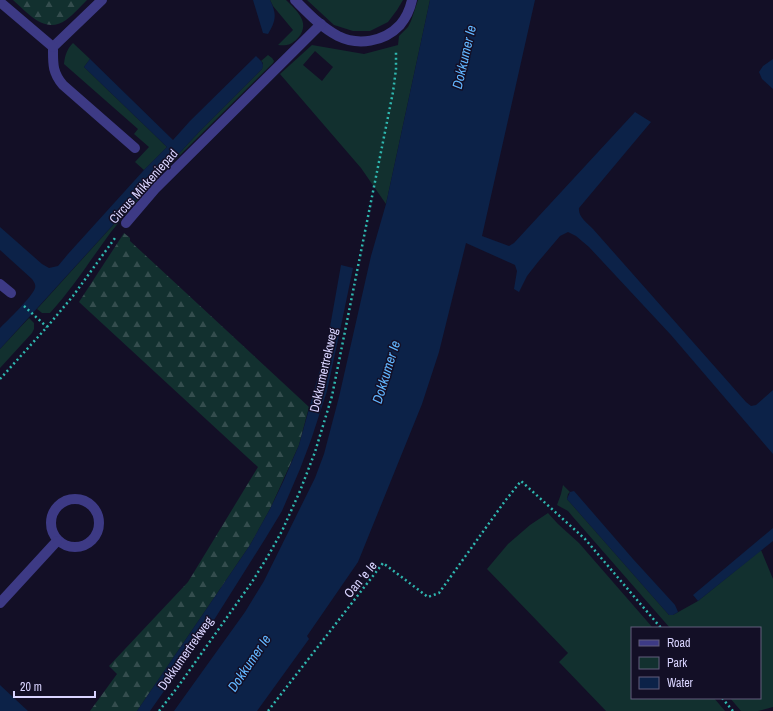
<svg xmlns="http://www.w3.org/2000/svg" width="773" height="711" font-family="'Archivo Narrow',sans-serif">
	<defs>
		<pattern id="forest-firs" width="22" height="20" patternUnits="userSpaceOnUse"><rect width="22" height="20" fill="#12302f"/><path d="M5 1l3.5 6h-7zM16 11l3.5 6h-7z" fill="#344d4e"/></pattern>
	</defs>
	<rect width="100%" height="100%" fill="#130f26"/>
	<g fill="#12302f" fill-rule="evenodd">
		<path d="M270,0H286C298,12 312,24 296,40C290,45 286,46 278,45L293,30L273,6Z"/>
		<polygon points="307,0 403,0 397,10 388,22 370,31 353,31 334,25"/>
		<path d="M418,0H430L386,204L361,168L280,74L312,45L364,54L398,45L399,36L408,27L411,21ZM315,51L333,67L322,81L303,65Z"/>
		<path d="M73,43L90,59L84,67L167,147L144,170L135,162L149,147L134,134L138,129L64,64C65,55 67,49 73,43Z"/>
		<path d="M268,55L272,58L274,61L273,63L157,178C142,196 126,213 111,232C91,259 73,288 50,313H42L37,309L144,191L199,132L262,69L263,63L261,61Z"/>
		<polygon points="29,318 34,323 34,329 32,333 0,368 0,349"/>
		<polygon points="563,485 570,492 568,494 567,499 669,615 673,615 698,601 761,550 773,579 773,707 758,711 741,711 730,698 760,698 760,628 670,628 573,517 568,511 557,505 561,494"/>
		<polygon points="548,513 558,524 579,543 653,628 632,628 632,698 714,698 725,711 606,711 559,662 568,653 487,569 508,544 530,525"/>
	</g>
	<g fill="url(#forest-firs)">
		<path d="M13,0H87C81,6 74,14 66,20C45,35 28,13 13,0Z"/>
		<polygon points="124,233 130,238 130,241 309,407 299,445 270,509 250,545 137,711 90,711 117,674 109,666 188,582 258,467 79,302"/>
	</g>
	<g fill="#0c2248">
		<path d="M253,0H270C277,14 276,21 268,34L263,33Z"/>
		<path d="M430,0H535L482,236L509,246L514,243L635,112L651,122L579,208C578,217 587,223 593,229L746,402L751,406L756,405L773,390V454L671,335L589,247L576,236L568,232L560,236L538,262L527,276L519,292L514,289L517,271L515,265L466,243L439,352L422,404L358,562L307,636L309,639L257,711H174L245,612L264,581L315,478L324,454L339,397L371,256L386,204Z"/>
		<path d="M256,56C260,60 265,63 262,69L199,132L144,191L0,349V328C7,321 33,296 35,288C36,284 34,282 32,279L0,250V227L42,264L49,268L58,266L68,254L144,170L167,147L84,67L90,59L173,140L190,121Z"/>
		<polygon points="773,59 773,89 762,79 759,72 763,66"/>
		<polygon points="341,265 353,268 342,321 327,391 311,440 300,469 282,511 265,539 214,620 150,711 137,711 250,545 270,509 283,482 299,445 327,344"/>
		<polygon points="574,491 633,559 675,605 678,612 673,615 669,615 567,499 570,492"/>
		<polygon points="773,528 773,541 698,601 693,595"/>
		<polygon points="0,685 28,711 0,711"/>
	</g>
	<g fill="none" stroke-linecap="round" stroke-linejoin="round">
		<g stroke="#2fb8b0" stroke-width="2.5" stroke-dasharray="2 3" stroke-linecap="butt">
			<polyline points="24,306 47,327"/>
			<polyline points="0,379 47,327 73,296 115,238"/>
			<polyline points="722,698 733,711"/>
			<polyline points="159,711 177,688 252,582 268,556 282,531 300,491 315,452 332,396 393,92 396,69 396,52"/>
			<polyline points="268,711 383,563 428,597 439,593 505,501 521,481 585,539 661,628"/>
		</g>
		<g stroke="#3d3a85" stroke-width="10">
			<path d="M102,0L53,47C53,63 52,72 63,85L135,148"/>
			<path d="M295,0C308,13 321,27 338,36C358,46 384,42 400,25C406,18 410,9 412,0"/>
			<polyline points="0,2 53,47"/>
			<polyline points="126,223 155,189 321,24"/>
			<polyline points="0,284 11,293"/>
			<circle cx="75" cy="523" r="24"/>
			<polyline points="0,603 57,541"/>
		</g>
	</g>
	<g text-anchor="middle" stroke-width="3" stroke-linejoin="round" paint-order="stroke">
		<g font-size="13" fill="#d9d4ff" stroke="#130f26">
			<text transform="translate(143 186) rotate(-48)" y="5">Circus Mikkeniepad</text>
			<text transform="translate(323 370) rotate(-77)" y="5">Dokkumertrekweg</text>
			<text transform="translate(360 579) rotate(-50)" y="5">Oan 'e Ie</text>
			<text transform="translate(185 653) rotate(-55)" y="5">Dokkumertrekweg</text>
		</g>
		<g font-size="14" font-style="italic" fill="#62b6ff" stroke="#130f26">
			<text transform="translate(464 57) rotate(-77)" y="5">Dokkumer Ie</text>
			<text transform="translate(386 372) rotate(-73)" y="5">Dokkumer Ie</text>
			<text transform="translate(249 663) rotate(-56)" y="5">Dokkumer Ie</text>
		</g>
	</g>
	<rect x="631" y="627" width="130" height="72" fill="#130f26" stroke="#625e7d"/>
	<rect x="639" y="640" width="20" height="6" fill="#3d3a85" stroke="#625e7d"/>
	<text x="667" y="647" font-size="12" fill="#d9d4ff">Road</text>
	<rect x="639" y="657" width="20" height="12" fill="#12302f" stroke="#625e7d"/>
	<text x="667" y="667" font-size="12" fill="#d9d4ff">Park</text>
	<rect x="639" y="677" width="20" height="12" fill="#0c2248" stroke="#625e7d"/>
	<text x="667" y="687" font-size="12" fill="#d9d4ff">Water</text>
	<path d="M14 691v6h81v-6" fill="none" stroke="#d9d4ff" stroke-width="2"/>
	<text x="20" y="691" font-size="12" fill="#d9d4ff" stroke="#130f26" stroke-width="3" paint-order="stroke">20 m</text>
</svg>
